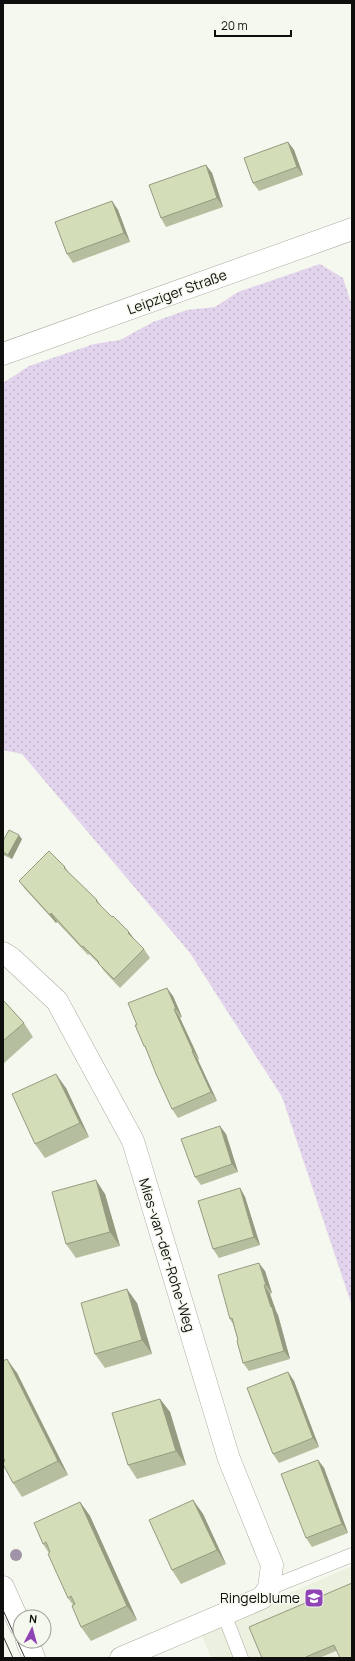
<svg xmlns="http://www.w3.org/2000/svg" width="355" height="1661" font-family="Manrope,sans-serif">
	<defs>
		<pattern id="grass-dots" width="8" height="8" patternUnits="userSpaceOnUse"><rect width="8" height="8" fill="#e3d4ed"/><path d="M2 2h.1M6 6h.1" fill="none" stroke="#c2b5ca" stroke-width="1.8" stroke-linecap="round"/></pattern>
	</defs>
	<rect width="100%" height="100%" fill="#f5f8ee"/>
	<polygon fill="#ecf1df" points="352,1566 352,1658 211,1658 200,1631"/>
	<polygon fill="url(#grass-dots)" points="320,264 343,278 352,306 352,1306 282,1097 190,953 22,754 3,750 3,383 29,366 94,344 120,340 153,322 187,310 215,307 238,292"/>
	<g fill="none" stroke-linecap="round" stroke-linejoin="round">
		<g stroke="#aaada3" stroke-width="15">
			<g id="lane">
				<polyline points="269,1588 352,1555"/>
				<polyline points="224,1614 241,1658"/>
			</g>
		</g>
		<g stroke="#aaada3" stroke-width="23">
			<g id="street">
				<polyline points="3,953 11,958 57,1001 133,1141 229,1459 272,1565 269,1588 262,1598 121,1658"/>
				<polyline points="3,1587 20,1625"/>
				<polyline points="27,1641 34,1658"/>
			</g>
		</g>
		<g stroke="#aaada3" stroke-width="23">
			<polyline id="secondary" points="3,354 352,229"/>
		</g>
		<use href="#lane" stroke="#fff" stroke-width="14"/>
		<use href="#street" stroke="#fff" stroke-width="22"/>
		<use href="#secondary" stroke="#fff" stroke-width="22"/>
		<g stroke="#41423e" stroke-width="1">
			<polyline points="3,1610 25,1658"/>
			<polyline points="3,1636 13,1658"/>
		</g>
	</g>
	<circle fill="#a294a8" cx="16" cy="1555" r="6"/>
	<g fill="#b5be9e">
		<polygon points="288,142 294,150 303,175 259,191 253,183"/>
		<polygon points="206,165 212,173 223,207 166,227 161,218"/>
		<polygon points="112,201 118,210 130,242 73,263 67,254"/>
		<polygon points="22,839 12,859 3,855 3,841"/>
		<polygon points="65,867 70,874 97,900 102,907 144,949 150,958 120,988 104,971 99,964 89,954 88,955 57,922 56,923 25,889 19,881"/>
		<polygon points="173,996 182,1017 180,1018 199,1059 198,1060 217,1101 178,1118 172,1109 148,1052 144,1046 137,1025"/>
		<polygon points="3,1000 24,1023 33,1037 3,1064"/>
		<polygon points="66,1088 89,1137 45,1158 35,1144"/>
		<polygon points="226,1134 238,1172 201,1185 195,1177"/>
		<polygon points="240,1188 245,1197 260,1245 219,1258 213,1249"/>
		<polygon points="105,1194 120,1246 76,1258 66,1244"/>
		<polygon points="265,1271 272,1293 270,1294 276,1311 278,1315 290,1359 249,1371 243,1363 238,1340 233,1324 230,1319"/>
		<polygon points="137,1303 152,1354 105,1368 95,1354"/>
		<polygon points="3,1361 17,1373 68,1475 22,1497 13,1483 3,1461"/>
		<polygon points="288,1372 294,1381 319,1447 279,1463 273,1454"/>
		<polygon points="160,1399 170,1412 186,1465 137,1479 128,1465"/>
		<polygon points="318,1460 324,1468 348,1533 312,1547 306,1538"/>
		<polygon points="193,1500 203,1514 226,1564 181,1584 172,1570"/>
		<polygon points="80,1502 90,1516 137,1620 91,1641 81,1627 73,1605 68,1598 49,1553 43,1544"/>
		<polygon points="352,1583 336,1651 319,1658 262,1658"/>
	</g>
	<g fill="#949b81">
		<polygon points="288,142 294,150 303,175 297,167"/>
		<polygon points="206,165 212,173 223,207 217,198"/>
		<polygon points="112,201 118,210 130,242 124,233"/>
		<polygon points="19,835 22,839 12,859 8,855"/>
		<polygon points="51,913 57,922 56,923 50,915"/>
		<polygon points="129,932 135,940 128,933"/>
		<polygon points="167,988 173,996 182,1017 176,1009"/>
		<polygon points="174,1009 180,1018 199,1059 193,1051"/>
		<polygon points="192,1051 198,1060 217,1101 211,1092"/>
		<polygon points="56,1074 66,1088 89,1137 80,1123"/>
		<polygon points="220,1126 226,1134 238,1172 232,1164"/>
		<polygon points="96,1180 105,1194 120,1246 110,1232"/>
		<polygon points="240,1188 245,1197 260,1245 254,1237"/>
		<polygon points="259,1263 265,1271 272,1293 266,1285"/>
		<polygon points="264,1285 270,1294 276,1311 278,1315 290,1359 284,1351"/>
		<polygon points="127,1289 137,1303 152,1354 142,1340"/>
		<polygon points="7,1359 17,1373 68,1475 58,1461"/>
		<polygon points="288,1372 294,1381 319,1447 313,1438"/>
		<polygon points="160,1399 170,1412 186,1465 176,1451"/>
		<polygon points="318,1460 324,1468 348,1533 342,1524"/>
		<polygon points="193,1500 203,1514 226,1564 217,1550"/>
		<polygon points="80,1502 90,1516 137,1620 127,1606"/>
	</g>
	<g fill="#d3ddb8" stroke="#949b81">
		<polygon points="288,142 297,167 253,183 244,158"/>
		<polygon points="206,165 217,198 161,218 149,185"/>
		<polygon points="112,201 124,233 67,254 55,222"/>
		<polygon points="9,830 19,835 8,855 3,852 3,841"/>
		<polygon points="49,851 65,867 64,868 97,900 96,901 112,917 113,916 129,932 128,933 144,949 114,979 98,963 99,962 83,946 82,947 51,913 50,915 19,881"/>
		<polygon points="167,988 176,1009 174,1009 193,1051 192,1051 211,1092 172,1109 156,1074 145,1046 144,1046 135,1025 137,1025 128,1003"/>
		<polygon points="3,1000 24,1023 3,1041"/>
		<polygon points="56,1074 80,1123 35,1144 12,1094"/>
		<polygon points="220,1126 232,1164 195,1177 181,1139"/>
		<polygon points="96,1180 110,1232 66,1244 52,1192"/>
		<polygon points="240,1188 254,1237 213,1249 198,1201"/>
		<polygon points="259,1263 266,1285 264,1285 271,1307 272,1307 284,1351 243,1363 237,1341 238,1340 232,1318 230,1319 218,1275"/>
		<polygon points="127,1289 142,1340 95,1354 81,1303"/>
		<polygon points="7,1359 58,1461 13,1483 3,1464 3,1462 5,1461 3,1457 3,1361"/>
		<polygon points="288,1372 313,1438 273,1454 247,1388"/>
		<polygon points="160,1399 176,1451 128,1465 112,1413"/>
		<polygon points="318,1460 342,1524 306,1538 281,1474"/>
		<polygon points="193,1500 217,1550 172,1570 149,1520"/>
		<polygon points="80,1502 127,1606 81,1627 72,1606 75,1604 71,1596 68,1598 48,1554 50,1552 46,1542 43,1544 34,1523"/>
		<polygon points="352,1583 352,1658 340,1658 334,1645 306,1657 306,1658 262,1658 249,1627"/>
	</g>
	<defs>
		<g id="school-square" transform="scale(1)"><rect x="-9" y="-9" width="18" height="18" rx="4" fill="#8f44b6" stroke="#f5f8ee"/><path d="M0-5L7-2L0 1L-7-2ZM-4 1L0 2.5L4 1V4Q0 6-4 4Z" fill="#fff"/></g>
	</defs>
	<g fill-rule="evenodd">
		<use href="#school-square" x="314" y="1598"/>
	</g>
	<g text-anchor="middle" stroke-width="3" stroke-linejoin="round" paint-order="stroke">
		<g font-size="14" fill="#0e0f0c" stroke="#f5f8ee">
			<text transform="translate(177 292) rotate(-20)" y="5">Leipziger Straße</text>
			<text transform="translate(167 1255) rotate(73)" y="5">Mies-van-der-Rohe-Weg</text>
		</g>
		<g font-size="14" fill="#0e0f0c" stroke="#f5f8ee" text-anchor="end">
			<text x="300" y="1603">Ringelblume</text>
		</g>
	</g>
	<rect width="355" height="1661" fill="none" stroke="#0e0f0c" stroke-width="8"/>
	<g transform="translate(32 1629) rotate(6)"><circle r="19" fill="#f5f8ee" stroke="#999b94"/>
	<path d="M0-3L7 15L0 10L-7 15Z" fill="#8f44b6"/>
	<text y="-6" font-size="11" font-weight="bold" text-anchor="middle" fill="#0e0f0c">N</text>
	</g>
	<path d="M215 30v6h76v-6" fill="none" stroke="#0e0f0c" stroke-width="2"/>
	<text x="221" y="30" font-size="12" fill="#0e0f0c" stroke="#f5f8ee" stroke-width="3" paint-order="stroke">20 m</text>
</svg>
